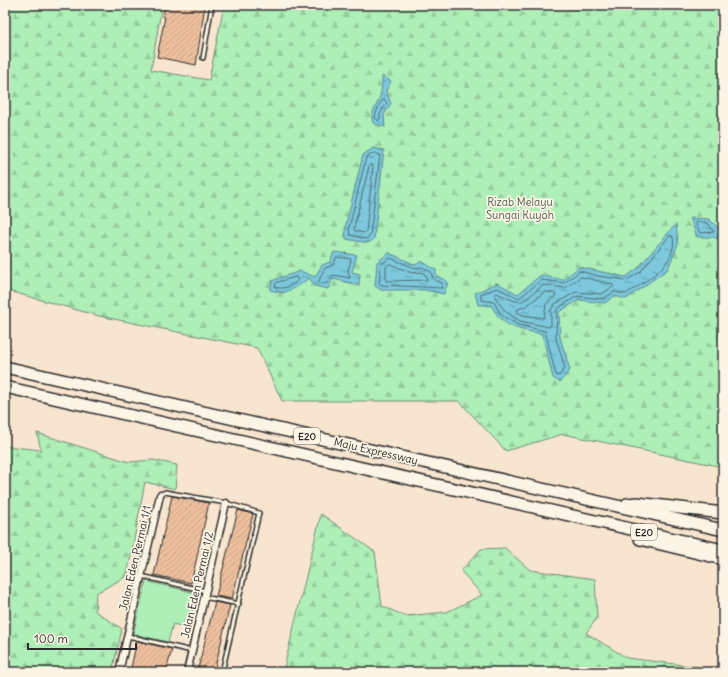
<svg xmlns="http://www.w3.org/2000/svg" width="728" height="677" font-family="Delius,sans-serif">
	<defs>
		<pattern id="forest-firs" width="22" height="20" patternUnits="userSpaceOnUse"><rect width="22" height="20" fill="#aeefb8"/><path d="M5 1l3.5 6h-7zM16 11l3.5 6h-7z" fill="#96cd9e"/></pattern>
		<pattern id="water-ripples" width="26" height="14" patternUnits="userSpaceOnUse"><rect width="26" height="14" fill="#7dc8dc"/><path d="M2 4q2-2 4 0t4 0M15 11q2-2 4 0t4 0" fill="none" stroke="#67a3b3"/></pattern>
		<pattern id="building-hatch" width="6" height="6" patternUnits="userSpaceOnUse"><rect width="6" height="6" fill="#edbf9d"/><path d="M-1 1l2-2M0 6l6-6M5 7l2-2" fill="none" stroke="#cba487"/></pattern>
	</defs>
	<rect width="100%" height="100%" fill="#f8e5cf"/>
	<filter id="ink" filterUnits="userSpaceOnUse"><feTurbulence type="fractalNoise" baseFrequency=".025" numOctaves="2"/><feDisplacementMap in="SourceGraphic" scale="8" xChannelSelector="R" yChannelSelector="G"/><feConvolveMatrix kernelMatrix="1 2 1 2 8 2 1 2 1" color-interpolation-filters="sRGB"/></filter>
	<g filter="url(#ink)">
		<g fill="url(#forest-firs)" stroke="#6c8d72">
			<polygon points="5,5 162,5 151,70 209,80 224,5 723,5 723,467 563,434 506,451 459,401 282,401 257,348 99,316 5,290"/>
			<polygon points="37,433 129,462 153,460 177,465 175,489 145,482 127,576 96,593 95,611 122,629 112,672 5,672 5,446 41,450"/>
			<polygon points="321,514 375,552 382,606 405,616 447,612 482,595 461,571 481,549 505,548 530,570 595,579 597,618 586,633 627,658 723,670 723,672 283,672"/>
		</g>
		<polygon fill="#aeefb8" stroke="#6c8d72" points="146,581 196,593 188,628 173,624 168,642 133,634"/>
		<g fill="url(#water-ripples)" stroke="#5c8995">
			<path d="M382,76L391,81L386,91L391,103L384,115L385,127L373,123C369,112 378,106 380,96C382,90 382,82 382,76Z"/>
			<polygon points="373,148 384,150 374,239 368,243 346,239 345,228 363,155"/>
			<polygon points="690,218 709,219 718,228 723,231 723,241 713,237 697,237"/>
			<path d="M676,224L678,244L668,269L626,299L614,296L605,303L579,300L559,312L560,337L570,370L560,382L553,378L542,334C518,329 504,329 491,305H478L475,293L497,283L518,294L541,275L563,280L579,267L626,277L637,269Z"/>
			<path d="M334,252L357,255L352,272L360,274L359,285L333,279L328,289L315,286L309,278L297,287L283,293L270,290L272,281C282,276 291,275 300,271L315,277L322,265L330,262Z"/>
			<polygon points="389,253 416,265 421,261 436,270 436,275 448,282 444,294 425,290 381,290 375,286 377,262"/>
		</g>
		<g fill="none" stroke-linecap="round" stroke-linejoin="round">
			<g stroke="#4c6a72" stroke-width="1">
				<polygon points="383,100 385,100 387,103 380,114 380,119 378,121 375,117 378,107"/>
				<polygon points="374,153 380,155 370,236 366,239 350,235 349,228 366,158"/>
				<polygon points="372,165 373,167 366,231 364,233 355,231 354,228 369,166"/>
				<polygon points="698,222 708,223 714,232 700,233 696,225"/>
				<path d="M670,236L673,237C678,265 645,281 626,294L614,292L603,299L577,296L557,309L556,338L565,368L559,376L556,375L545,331L518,325L501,315L494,302L481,300V294L497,288L519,298L542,280L564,283L580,271L598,276L627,280L640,272Z"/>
				<polygon points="337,257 351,259 348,271 350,278 333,275 326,284 319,282 319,280 325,268 333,265"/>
				<polygon points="390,258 415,268 422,267 431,272 433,279 442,283 442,288 381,285 379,283 381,265"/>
				<polygon points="390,264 412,273 421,272 426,275 427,280 386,281 386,267"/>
				<path d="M296,277L298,280C293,286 283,290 275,287L276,283Z"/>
				<path d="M581,277L612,284L614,286L602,294L576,292L555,304L551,310V325L549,327L520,321L505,311L494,296L497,293C525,307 520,303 543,285L565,288Z"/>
				<polygon points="545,292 554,293 556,295 546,304 544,318 523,315 517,312 518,309 526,306"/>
			</g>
		</g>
		<g fill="url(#building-hatch)" stroke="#2b2b2b">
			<polygon points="165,5 205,5 196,65 157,57 165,17 163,17"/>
			<polygon points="172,496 209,503 191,583 154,575"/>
			<polygon points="238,510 253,514 232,599 216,596"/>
			<polygon points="215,602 230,605 214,672 197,672"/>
			<polygon points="137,641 172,649 166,672 130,672"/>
		</g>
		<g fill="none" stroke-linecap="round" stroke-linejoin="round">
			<g stroke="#2b2b2b" stroke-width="6">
				<g id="service">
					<polyline points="203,58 212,5"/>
					<polyline points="160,495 165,492 226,503 259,513 222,672"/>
					<polyline points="141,576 206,591"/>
					<polyline points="204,597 239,604"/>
					<polyline points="128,636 192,651"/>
				</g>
			</g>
			<g stroke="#2b2b2b" stroke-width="9">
				<g id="minor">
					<polyline points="119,672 160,495"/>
					<polyline points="187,672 226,503"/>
				</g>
			</g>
			<g stroke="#2b2b2b" stroke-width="14">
				<g id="motorway">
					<polyline points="5,367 723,530"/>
					<polyline points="5,387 723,550"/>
					<polyline points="627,504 637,503 723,513"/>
					<polyline points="640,539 723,559"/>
				</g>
			</g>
			<use href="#service" stroke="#fcf5e5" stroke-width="3"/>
			<use href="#minor" stroke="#fcf5e5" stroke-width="6"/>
			<use href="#motorway" stroke="#fcf5e5" stroke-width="11"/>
		</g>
	</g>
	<g text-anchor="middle" stroke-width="3.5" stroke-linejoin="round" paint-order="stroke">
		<g fill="#fcf5e5" stroke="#6a6863" stroke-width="1">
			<rect x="294" y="428" width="26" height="16" rx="3"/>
			<rect x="631" y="524" width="26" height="16" rx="3"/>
		</g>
		<g font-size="10" font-weight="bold" fill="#2b2b2b">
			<text x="307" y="440">E20</text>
			<text x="644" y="536">E20</text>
		</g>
		<g font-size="11" fill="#4c5c4e" stroke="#fcf5e5">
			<text x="520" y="206">Rizab Melayu<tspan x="520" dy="13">Sungai Kuyoh</tspan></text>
		</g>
		<g font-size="11" fill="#2b2b2b" stroke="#fcf5e5">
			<text transform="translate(376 451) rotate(13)" y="4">Maju Expressway</text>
			<text transform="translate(135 558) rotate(-77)" y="4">Jalan Eden Permai 1/1</text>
			<text transform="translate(197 585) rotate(-77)" y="4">Jalan Eden Permai 1/2</text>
		</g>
	</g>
	<rect width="728" height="677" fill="none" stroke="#fcf5e5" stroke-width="20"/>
	<rect x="10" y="10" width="708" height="657" fill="none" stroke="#2b2b2b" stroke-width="1.5" filter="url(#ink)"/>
	<path d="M28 643v6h108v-6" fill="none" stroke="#2b2b2b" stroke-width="2"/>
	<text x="34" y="643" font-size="12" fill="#2b2b2b" stroke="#fcf5e5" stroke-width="3" paint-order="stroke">100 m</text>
</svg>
